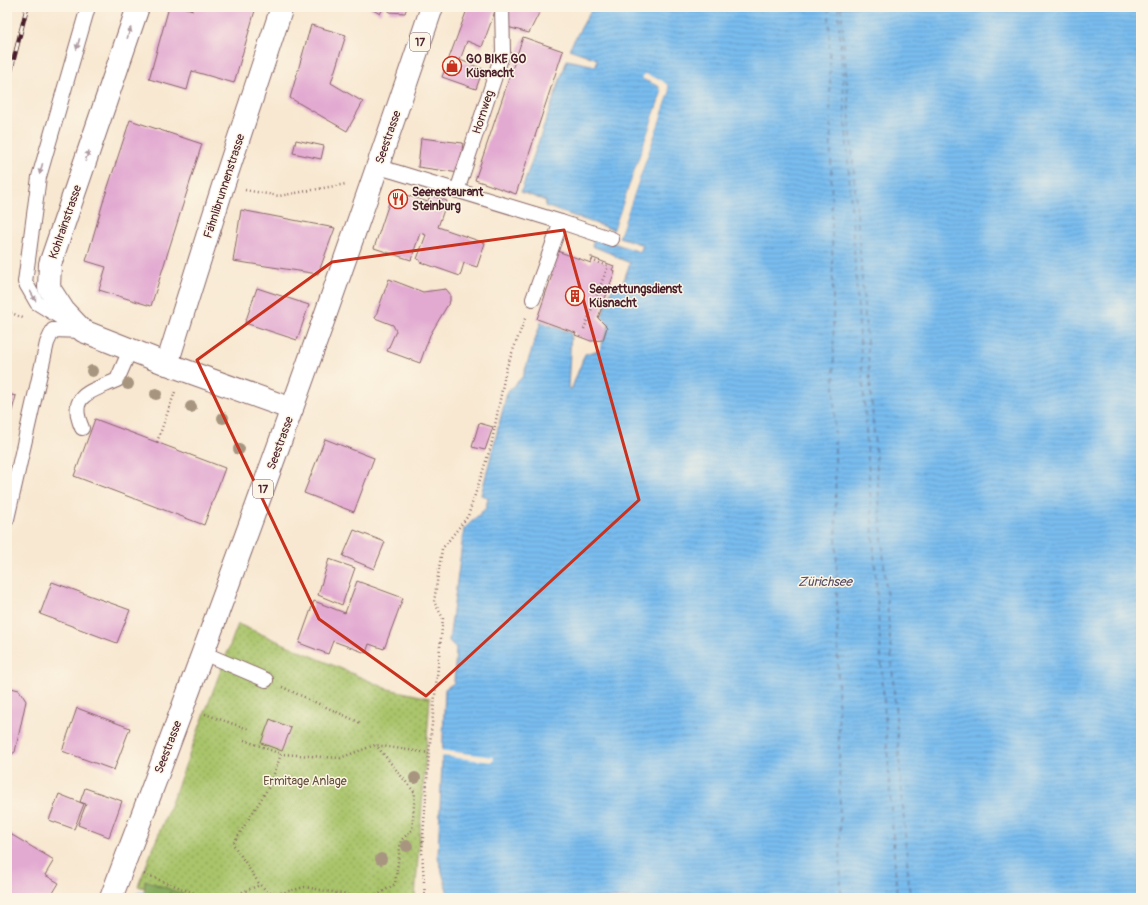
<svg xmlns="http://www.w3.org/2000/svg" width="1148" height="905" font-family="Pangolin,sans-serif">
	<defs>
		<pattern id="green-dots" width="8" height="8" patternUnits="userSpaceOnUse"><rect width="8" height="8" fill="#a9c46a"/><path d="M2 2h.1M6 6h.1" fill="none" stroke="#8c9f57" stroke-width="1.8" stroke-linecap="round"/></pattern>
		<pattern id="forest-firs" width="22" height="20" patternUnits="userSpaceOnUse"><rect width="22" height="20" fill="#86aa5e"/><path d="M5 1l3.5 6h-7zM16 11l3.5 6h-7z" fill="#708a4e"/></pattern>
		<pattern id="water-rules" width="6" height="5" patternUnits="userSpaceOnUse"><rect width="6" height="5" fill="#78bcee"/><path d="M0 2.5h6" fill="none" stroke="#69a1cc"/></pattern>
	</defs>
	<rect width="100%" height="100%" fill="#fcf5e5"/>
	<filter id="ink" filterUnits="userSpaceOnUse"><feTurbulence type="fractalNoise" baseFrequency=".025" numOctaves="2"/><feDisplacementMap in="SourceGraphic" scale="8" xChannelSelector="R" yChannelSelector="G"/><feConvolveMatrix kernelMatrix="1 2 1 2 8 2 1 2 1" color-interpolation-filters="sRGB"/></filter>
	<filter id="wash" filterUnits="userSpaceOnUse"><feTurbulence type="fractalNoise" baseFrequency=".012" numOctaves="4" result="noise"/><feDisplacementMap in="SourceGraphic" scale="16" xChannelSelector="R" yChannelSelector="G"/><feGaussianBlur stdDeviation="0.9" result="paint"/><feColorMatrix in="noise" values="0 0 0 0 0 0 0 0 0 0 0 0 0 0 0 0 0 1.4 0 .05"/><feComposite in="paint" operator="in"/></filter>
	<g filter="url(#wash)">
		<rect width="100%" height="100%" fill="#f8e8d1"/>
		<polygon fill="url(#green-dots)" stroke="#7a724a" points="238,624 388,689 430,698 415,898 173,898 138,886 175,793"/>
		<polygon fill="url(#forest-firs)" stroke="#686444" points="145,880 193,898 144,898"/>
		<polygon fill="url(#water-rules)" stroke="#616e8c" points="593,7 1141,7 1141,898 449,898 438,857 445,689 454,683 456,648 449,641 464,529 486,508 488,497 481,495 507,393 523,376 541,322 571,333 568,388 571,390 585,354 600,350 609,325 602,316 613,285 623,283 630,263 616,257 615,255 592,246 595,237 640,252 643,245 619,237 669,93 668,85 645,74 643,79 659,86 662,92 614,230 545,206 546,201 521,192 567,60 596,66 597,59 569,49"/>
		<g fill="#f8e8d1">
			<polygon points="645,74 661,80 668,85 669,93 619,237 617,235 667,93 666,86 660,82 644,77 660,84 663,87 664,92 615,232 614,230 662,92 659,86 643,79 642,76"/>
			<polygon points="440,750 494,757 493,762 440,756"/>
		</g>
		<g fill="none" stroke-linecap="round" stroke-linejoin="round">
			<polyline stroke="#78bcee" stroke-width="7" points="140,895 149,898"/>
			<g stroke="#584e66" stroke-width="1" stroke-dasharray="5 4" stroke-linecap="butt">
				<polyline points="829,7 841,898"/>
				<polyline points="838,7 897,898"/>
				<polyline points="841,7 910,898"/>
			</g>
		</g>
		<g id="blocks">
			<g fill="#e2a9d1">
				<polygon points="169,7 182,7 193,10 194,7 256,7 234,83 192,71 187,90 149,79"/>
				<polygon points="368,7 384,7 380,14"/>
				<polygon points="390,7 407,7 405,13 389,12"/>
				<polygon points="468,7 484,7 495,11 482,47 467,41 460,60 483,69 476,89 442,77"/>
				<polygon points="507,7 542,7 529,33 504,26"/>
				<polygon points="311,25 346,35 331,83 363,102 347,131 290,98"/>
				<polygon points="523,37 563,51 516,194 475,180"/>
				<polygon points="130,120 202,144 151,306 99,290 106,267 86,261 104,199"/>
				<polygon points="421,138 463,143 459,173 418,167"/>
				<polygon points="296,140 324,146 321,159 293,153"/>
				<polygon points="393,191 428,202 430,195 447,201 438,227 485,243 477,267 464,263 460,276 420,262 420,260 417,259 426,235 420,233 411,260 374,248"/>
				<polygon points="241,210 335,228 318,274 233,261"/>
				<polygon points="557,251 591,263 593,258 614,266 612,270 615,271 598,318 607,327 603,340 591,341 575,335 576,333 537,319 552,275 549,274"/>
				<polygon points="389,279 423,292 446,289 450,294 450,301 430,335 420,363 387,351 396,331 393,325 375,318"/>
				<polygon points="257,288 309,305 297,340 245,323"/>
				<polygon points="7,394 16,396 7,429"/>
				<polygon points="95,419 225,468 204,525 74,476"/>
				<polygon points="479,423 493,427 485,450 472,447"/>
				<polygon points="325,439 374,458 354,512 304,493"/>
				<polygon points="354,530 385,542 374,569 343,556"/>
				<polygon points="329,559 355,568 342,605 318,595"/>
				<polygon points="357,581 403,598 384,649 369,644 366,653 333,641 328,654 299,643 314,601 345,613"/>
				<polygon points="52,582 130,610 117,643 40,614"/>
				<polygon points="7,687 19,690 26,701 15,752 7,757"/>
				<polygon points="77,708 130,728 114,770 62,751"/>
				<polygon points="270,719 291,728 282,751 261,743"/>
				<polygon points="85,788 122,801 109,837 78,825 86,804 80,802"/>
				<polygon points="59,794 84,804 74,829 49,820"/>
				<polygon points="7,832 54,860 45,875 59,883 50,898 7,898 8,884 7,884"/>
			</g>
		</g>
	</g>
	<g filter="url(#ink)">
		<use href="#blocks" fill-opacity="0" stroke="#876565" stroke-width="1"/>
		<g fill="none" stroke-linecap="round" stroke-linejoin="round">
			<g stroke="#876565" stroke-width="16">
				<g id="service">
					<polyline points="378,167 396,172 561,222 612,239"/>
					<polyline points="457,191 503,52 502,7"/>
					<polyline points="533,299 561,222"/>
					<polyline points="68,322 37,303 25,282 39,177 88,7"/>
					<path d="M82,428C67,394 91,392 117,380L130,350"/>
					<polyline points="7,519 47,343 53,330 82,331"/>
					<polyline points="203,653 266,680"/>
				</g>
			</g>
			<g stroke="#876565" stroke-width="24">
				<g id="minor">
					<polyline points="138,7 50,264 49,288 64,311 83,331 167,364 292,409"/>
					<polyline points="167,364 223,186 282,7"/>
				</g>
			</g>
			<g stroke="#876565" stroke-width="24">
				<path id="primary" d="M111,898C223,603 331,306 432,7"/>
			</g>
			<g stroke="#876565" stroke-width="2.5" stroke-dasharray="1 3" stroke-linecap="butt">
				<polyline points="245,190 279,196 346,184"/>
				<polyline points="7,311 23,318"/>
				<polyline points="584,329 608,266 591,260 592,255"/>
				<polyline points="157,442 175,392"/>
				<polyline points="282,687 361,723"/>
				<polyline points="205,714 248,729"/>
				<polyline points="244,740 281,754"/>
				<polyline points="144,874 207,898"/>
				<polyline points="227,898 260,885"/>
				<polyline points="364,898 305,887 273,895 260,885 233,844 270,785 281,754 340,758 375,745 429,753"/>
				<polyline points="373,898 395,884 401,840 412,830 415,793 376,745"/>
				<polyline points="425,898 422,852 429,753 443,618 434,602 442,549 468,516 491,446 506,369 526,316"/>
			</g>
			<use href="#service" stroke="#fff" stroke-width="14"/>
			<use href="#minor" stroke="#fff" stroke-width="22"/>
			<use href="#primary" stroke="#fff" stroke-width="22"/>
			<g stroke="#4a1f2b" stroke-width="4.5">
				<polyline id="rail" points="7,86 27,7"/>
			</g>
			<use href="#rail" stroke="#fcf5e5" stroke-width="3" stroke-dasharray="9" stroke-linecap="butt"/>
		</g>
		<g fill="#a89580">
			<circle cx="92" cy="371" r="6"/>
			<circle cx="128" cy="384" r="6"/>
			<circle cx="156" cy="394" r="6"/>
			<circle cx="191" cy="407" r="6"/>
			<circle cx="223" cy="418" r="6"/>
			<circle cx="239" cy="449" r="6"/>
			<circle cx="415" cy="778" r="6"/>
			<circle cx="407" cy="846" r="6"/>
			<circle cx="381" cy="859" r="6"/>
		</g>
		<defs><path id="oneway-solid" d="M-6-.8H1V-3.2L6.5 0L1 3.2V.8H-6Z"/></defs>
		<g fill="#ae9aa0">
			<use href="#oneway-solid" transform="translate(129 33) rotate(-71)"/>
			<use href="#oneway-solid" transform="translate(78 44) rotate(106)"/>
			<use href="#oneway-solid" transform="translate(87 156) rotate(-71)"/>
			<use href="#oneway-solid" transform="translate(41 169) rotate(106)"/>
			<use href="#oneway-solid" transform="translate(33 296) rotate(61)"/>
		</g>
	</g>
	<path fill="none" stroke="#c8321e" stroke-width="3" stroke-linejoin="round" d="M564,230L639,500L426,696L319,619L197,360L332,262Z"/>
	<defs>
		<g id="shop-ring" transform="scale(1)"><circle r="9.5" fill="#fcf5e5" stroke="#c8321e" stroke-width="1.5"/><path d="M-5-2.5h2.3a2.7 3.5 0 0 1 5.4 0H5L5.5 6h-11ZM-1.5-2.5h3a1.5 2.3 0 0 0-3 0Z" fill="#c8321e"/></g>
		<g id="restaurant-ring" transform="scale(1)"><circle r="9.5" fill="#fcf5e5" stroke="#c8321e" stroke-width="1.5"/><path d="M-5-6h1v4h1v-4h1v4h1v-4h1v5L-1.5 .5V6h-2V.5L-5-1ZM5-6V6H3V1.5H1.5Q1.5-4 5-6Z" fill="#c8321e"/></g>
		<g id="building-ring" transform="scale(1)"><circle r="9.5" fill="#fcf5e5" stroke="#c8321e" stroke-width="1.5"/><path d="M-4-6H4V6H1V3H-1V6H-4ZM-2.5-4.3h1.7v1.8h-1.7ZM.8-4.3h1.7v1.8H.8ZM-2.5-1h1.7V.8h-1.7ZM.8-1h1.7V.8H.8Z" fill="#c8321e"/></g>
	</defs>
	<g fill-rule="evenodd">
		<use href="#shop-ring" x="452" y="66"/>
		<use href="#restaurant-ring" x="398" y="199"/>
		<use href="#building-ring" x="575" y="296"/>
	</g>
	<g text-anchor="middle" stroke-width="3" stroke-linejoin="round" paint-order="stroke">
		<g fill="#fcf5e5" stroke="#7f5f63" stroke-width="1">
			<rect x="410" y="33" width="20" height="18" rx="3"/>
			<rect x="253" y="480" width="20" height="18" rx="3"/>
		</g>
		<g font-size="11" font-weight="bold" fill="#4a1f2b">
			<text x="420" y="46">17</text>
			<text x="263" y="493">17</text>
		</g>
		<g font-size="12" font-weight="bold" fill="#4a1f2b" stroke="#fcf5e5" text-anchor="start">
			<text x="466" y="63">GO BIKE GO<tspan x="466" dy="14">Küsnacht</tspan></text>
			<text x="412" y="196">Seerestaurant<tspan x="412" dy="14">Steinburg</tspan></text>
			<text x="589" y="293">Seerettungsdienst<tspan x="589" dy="14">Küsnacht</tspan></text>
		</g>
		<g font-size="12" fill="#4a1f2b" stroke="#fcf5e5">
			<text transform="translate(483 112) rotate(-72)" y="4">Hornweg</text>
			<text transform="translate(388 137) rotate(-71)" y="4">Seestrasse</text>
			<text transform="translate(224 186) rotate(-72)" y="4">Fähnlibrunnenstrasse</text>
			<text transform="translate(65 222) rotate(-71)" y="4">Kohlrainstrasse</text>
			<text transform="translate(280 443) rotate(-70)" y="4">Seestrasse</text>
			<text transform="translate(168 747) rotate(-69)" y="4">Seestrasse</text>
		</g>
		<g font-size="12" fill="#66513e" stroke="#fcf5e5">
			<text x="305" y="785">Ermitage Anlage</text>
		</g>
		<g font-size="13" font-style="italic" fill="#584e66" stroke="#fcf5e5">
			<text x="825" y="586">Zürichsee</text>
		</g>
	</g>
	<rect width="1148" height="905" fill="none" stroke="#fcf5e5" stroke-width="24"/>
</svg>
